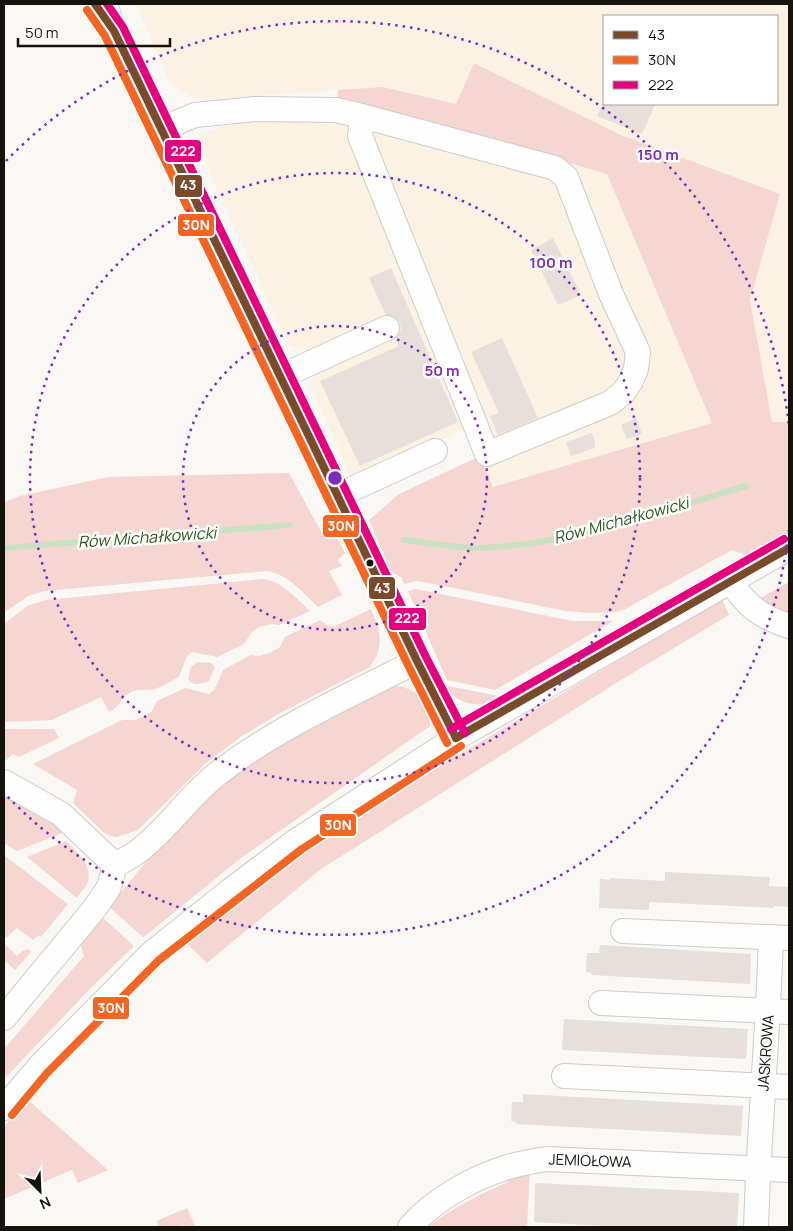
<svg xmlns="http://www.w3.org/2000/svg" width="793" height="1231" font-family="Manrope,sans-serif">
	<rect width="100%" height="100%" fill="#faf8f5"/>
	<g fill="#fbf2e3" fill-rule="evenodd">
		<path d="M136,4H789V422H772L750,300L780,194L621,135L474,64L456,104L383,87L198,100L170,84ZM604,16H777V104H604Z"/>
		<polygon points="237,121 334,121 507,145 607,174 712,423 493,487 469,428 352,478 310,385 317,370 310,353 289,345 195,142 199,135"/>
	</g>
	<g fill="#f6d6d0">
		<polygon points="474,63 621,135 780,194 750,300 772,422 789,422 789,532 750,557 732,550 627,608 617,612 589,613 566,611 434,584 417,581 404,584 401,577 391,572 369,520 399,494 480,456 493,487 712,423 607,174 507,145 337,104 338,90 383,87 456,104"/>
		<path d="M289,473L324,537L335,534L345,553L338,560L342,566L329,571L342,595L318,607C303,593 288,574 267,571L45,591L28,596L4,613V502L20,496L108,477Z"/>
		<path d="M731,564L736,566L498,702C477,708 456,704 443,685L499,696L723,567Z"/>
		<path d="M263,579C282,581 296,598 310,611L279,625L272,624L259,627L252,632L244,644L217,657L192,652L187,656L179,677C171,681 159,689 151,690C144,690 138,689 131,692C120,698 121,707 109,712L101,697L52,720L4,722V624L27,606L45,600Z"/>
		<polygon points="789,582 789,614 755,601"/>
		<polygon points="416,589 572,621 613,621 495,690 447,680 408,591"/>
		<polygon points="722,599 729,615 621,680 321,869 207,963 186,943 307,850 347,821"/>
		<path d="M371,609C381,632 385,645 370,667L280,713L242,736L206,763L138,830L117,837L110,836L103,832L73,803L77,790L33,764L122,720H136L144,717L152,711L157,701L185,688L209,694L215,689L223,670L251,655L259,656L270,653L280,647L285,637L320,620L327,625L333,627Z"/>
		<path d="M198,662L211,663L215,667L209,681C202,684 192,687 188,678L191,667Z"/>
		<path d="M393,686C414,685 432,704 430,726L241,858L145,936L143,937L109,907C149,859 188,806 239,769C286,734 340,711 393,686Z"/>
		<polygon points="4,729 54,729 59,738 19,757 13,754 4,762"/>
		<polygon points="4,793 57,822 65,832 17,851 4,843"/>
		<path d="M66,841C77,852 92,864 88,882C86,887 80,893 77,898L27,857Z"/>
		<polygon points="4,855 68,904 41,937 38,935 33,940 17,928 6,938 4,936"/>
		<polygon points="102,917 134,946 90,989 4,1079 4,1049 84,956 80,943"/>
		<polygon points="4,943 17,956 22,951 28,949 31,952 15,970 4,960"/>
		<polygon points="28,1100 108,1170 78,1183 72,1170 4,1199 4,1126"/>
		<path d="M530,1171L527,1227H428C454,1207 478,1195 508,1182L509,1175Z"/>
		<polygon points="187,1208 196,1227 186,1227 184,1225 179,1227 159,1227 156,1221"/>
	</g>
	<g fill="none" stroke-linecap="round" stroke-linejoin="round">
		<g stroke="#cae0c2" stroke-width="6">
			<path d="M404,540C428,542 453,548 476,548C568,546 658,512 746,486"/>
			<polyline points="4,548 289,525"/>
		</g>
	</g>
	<g fill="#e6dfda">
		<polygon points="603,104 655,104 642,134 597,116"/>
		<polygon points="553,238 581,295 558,305 531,250"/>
		<polygon points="391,268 458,422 360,466 320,381 399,346 396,338 401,330 400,323 395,317 386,315 369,278"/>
		<polygon points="502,338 538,418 498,435 490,416 499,413 471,352"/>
		<polygon points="636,418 642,434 627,439 621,425"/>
		<polygon points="592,433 595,442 595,448 571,456 566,442"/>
		<polygon points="665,872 770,877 769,886 789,887 789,907 774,906 774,908 649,902 649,910 599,908 600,879 610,880 610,878 665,881"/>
		<polygon points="600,945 751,954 750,984 591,975 592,973 586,972 587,953 599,953"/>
		<polygon points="564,1019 748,1029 746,1059 562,1050"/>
		<polygon points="523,1094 743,1106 741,1136 516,1124 516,1122 511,1121 512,1102 523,1102"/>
		<polygon points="535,1183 739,1193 737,1227 603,1227 603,1226 534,1222"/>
	</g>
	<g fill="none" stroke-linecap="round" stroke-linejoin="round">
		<g stroke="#cecbc7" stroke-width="26">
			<g id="minor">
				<polyline points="105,4 114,31 417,661 456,738"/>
				<polyline points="161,129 195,115 256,109 336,110 362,116 555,168 566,177 611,294 638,352 636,369 631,381 623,393 610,403 487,454 360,136 362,116"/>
				<polyline points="280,377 387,328"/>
				<polyline points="337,496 435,451"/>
				<path d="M730,581C747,606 760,617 789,626"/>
				<polyline points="4,782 61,814 115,865"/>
				<polyline points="623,931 789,938"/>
				<polyline points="601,1003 789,1012"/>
				<path d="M4,1018L95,908L109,887L115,865C124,860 133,856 141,849C169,827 189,796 217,774C278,727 348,696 417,661"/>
				<polyline points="564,1076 789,1087"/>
				<polyline points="4,1108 40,1066 152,953 231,890 296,841 456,738 789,548"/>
				<path d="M410,1227C435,1199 472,1178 508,1167C520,1163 534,1161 547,1159L789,1170"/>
				<path d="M756,1227C759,1131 768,1034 771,937"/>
			</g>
		</g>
		<use href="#minor" stroke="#fefefe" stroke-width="24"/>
		<g stroke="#fff" stroke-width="11">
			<g id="bus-1">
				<polyline points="95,4 114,31 417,661 456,738"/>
				<polyline points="456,738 789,548"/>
			</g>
		</g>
		<g stroke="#fff" stroke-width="11">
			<g id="bus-2">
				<polyline points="87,10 105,36 408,665 447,743"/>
				<polyline points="12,1115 47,1073 159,960 302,849 461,746"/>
			</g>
		</g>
		<g stroke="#fff" stroke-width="11">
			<g id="bus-3">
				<polyline points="107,4 123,27 426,657 465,733"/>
				<polyline points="451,729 784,539"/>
			</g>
		</g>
		<use href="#bus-1" stroke="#7a4b2a" stroke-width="8"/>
		<use href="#bus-2" stroke="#f26522" stroke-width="8"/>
		<use href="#bus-3" stroke="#e5007d" stroke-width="8"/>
	</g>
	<g fill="none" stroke="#7b2cbf" stroke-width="2.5" stroke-dasharray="2.5 5">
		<circle cx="335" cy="478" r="152"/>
		<circle cx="335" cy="478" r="305"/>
		<path d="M789 530A457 457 0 0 1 6 795M6 161A457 457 0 0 1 789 426"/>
	</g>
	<circle fill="#16130c" stroke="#fff" stroke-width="2" cx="370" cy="563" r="4.5"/>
	<g text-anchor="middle" stroke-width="5" stroke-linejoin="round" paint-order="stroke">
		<g font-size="15" fill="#16130c" stroke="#fff">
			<text transform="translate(766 1053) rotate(-86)" y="5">JASKROWA</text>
			<text transform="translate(590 1161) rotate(2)" y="5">JEMIOŁOWA</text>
		</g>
		<g font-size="16" font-style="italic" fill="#2b551e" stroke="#fff">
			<text transform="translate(621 520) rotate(-15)" y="6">Rów Michałkowicki</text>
			<text transform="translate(147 537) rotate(-4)" y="6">Rów Michałkowicki</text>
		</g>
	</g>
	<circle cx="335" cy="478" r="8" fill="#7b2cbf" stroke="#fff" stroke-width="2.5"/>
	<g font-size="15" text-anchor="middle" font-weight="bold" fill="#7b2cbf" stroke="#fff" stroke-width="5" stroke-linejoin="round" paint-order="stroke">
		<text x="658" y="160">150 m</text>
		<text x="551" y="268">100 m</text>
		<text x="442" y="376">50 m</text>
	</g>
	<g stroke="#fff" stroke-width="2">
		<rect x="164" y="139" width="38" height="24" rx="5" fill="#e5007d"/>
		<rect x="174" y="174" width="29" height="24" rx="5" fill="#7a4b2a"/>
		<rect x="177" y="213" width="38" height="24" rx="5" fill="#f26522"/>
		<rect x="322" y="514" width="38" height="24" rx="5" fill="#f26522"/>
		<rect x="368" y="576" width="28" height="24" rx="5" fill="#7a4b2a"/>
		<rect x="388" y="607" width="39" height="24" rx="5" fill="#e5007d"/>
		<rect x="319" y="813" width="38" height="24" rx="5" fill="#f26522"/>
		<rect x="92" y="996" width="38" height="24" rx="5" fill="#f26522"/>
	</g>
	<g font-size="14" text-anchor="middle" font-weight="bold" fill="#fff">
		<text x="183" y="156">222</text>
		<text x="188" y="190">43</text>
		<text x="196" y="230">30N</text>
		<text x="341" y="531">30N</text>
		<text x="382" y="593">43</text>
		<text x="407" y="623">222</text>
		<text x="338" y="830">30N</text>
		<text x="111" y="1013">30N</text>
	</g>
	<rect width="793" height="1231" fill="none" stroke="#16130c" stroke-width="10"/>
	<rect x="603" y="15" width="175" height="90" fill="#ffffff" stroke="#a2a19e"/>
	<rect x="613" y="31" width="25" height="8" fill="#7a4b2a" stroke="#a2a19e"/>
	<text x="648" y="40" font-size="15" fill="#16130c">43</text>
	<rect x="613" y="56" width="25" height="8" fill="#f26522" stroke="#a2a19e"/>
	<text x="648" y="65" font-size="15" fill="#16130c">30N</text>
	<rect x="613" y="81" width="25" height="8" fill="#e5007d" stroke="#a2a19e"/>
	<text x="648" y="90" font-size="15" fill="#16130c">222</text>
	<g transform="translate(40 1191) rotate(156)" stroke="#ffffff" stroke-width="4" paint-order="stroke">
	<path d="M0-4L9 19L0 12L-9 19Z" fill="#16130c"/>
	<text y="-8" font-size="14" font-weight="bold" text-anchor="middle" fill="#16130c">N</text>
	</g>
	<path d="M18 38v8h152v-8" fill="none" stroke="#16130c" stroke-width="2.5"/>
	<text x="25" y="38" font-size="15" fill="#16130c" stroke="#ffffff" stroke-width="4" paint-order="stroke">50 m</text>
</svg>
